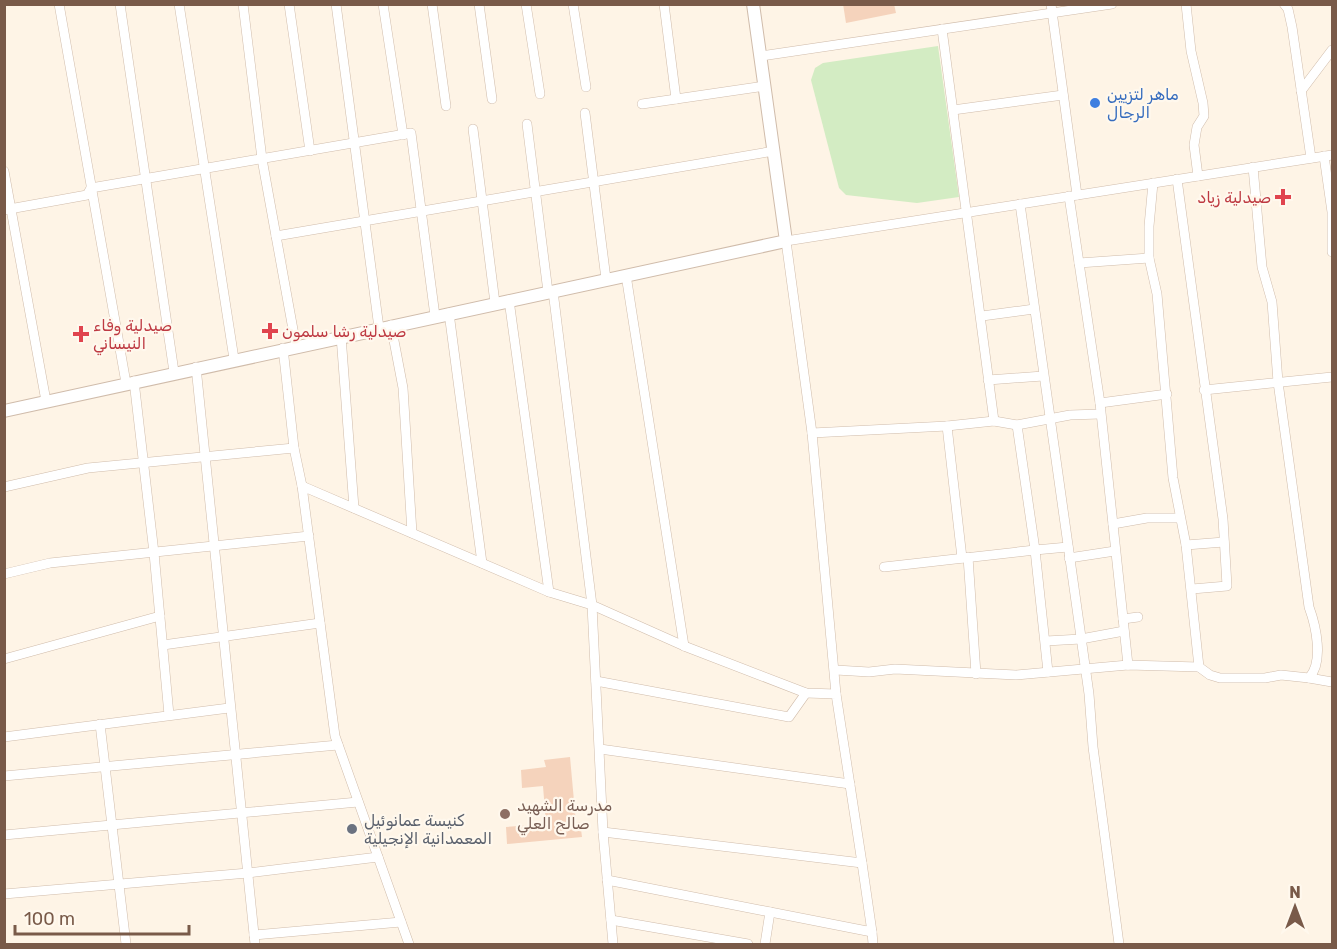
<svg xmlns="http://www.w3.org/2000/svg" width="1337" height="949" font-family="Rubik,Vazirmatn,sans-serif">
	<rect width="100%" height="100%" fill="#fef4e6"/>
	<polygon fill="#d3ecc3" points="938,46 959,197 917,203 846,195 839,188 811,80 815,68 823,63"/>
	<g fill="#f5d3bc">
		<polygon points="843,4 894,4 896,13 846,23"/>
		<polygon points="570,757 576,823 580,822 582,837 507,844 506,827 546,824 543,786 522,788 521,770 546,767 544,760"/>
	</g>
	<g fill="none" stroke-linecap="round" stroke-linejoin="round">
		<g stroke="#d0bcab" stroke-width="10">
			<g id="minor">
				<polyline points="59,4 126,383"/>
				<polyline points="120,4 174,372"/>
				<polyline points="179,4 234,359"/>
				<polyline points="243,4 262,159 296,346"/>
				<polyline points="289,4 310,151"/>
				<polyline points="336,4 379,328"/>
				<polyline points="383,4 403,135"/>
				<polyline points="432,4 446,106"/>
				<polyline points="479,4 492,99"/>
				<polyline points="526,4 540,94"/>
				<polyline points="573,4 586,87"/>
				<polyline points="664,4 676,99"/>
				<polyline points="1051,4 1077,195"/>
				<polyline points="1186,4 1191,51 1203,103 1204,116 1197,127 1194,145 1198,176"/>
				<polyline points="1284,4 1288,9 1292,27 1311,158"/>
				<polyline points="942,29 994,421"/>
				<polyline points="761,56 1112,4"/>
				<polyline points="1301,91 1332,50"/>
				<polyline points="642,104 765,86"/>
				<polyline points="953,110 1063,95"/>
				<polyline points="585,113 606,279"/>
				<polyline points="527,124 548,292"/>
				<polyline points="473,129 495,303"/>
				<polyline points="1324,156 1332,212 1332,252"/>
				<polyline points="4,171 46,401"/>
				<polyline points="1177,179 1223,519 1227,586 1192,589"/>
				<polyline points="1153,183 1149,226 1149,258 1157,294 1173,478 1186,545 1199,667"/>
				<polyline points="1069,196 1100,403 1128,665"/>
				<polyline points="1020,204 1089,694 1093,747 1119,944"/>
				<polyline points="4,210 87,195 91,188 411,133 435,316"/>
				<polyline points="276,236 774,151"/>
				<polyline points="1079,263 1149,258"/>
				<polyline points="626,275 684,646"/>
				<polyline points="553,291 592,605 684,646 806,693 836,694 862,863 603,832"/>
				<polyline points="509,300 549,592"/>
				<polyline points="449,313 482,563"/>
				<polyline points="982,316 1034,309"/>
				<polyline points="391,325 403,388 412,533"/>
				<polyline points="341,336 354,508"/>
				<polyline points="283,348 294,448 302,486"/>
				<polyline points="196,367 255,944"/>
				<polyline points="988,380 1043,376"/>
				<polyline points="134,381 154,553 169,715"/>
				<polyline points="1204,390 1332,377"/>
				<polyline points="1100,403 1167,394"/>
				<polyline points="1017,425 1035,550 1068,547"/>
				<polyline points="947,426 994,421 1017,425 1070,415 1100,414"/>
				<polyline points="812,433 947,426 962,558"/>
				<polyline points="4,487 88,468 294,448"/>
				<polyline points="1113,524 1147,518 1180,518"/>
				<polyline points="1186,545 1224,542"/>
				<polyline points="968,557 976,674"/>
				<polyline points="1069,558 1115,551"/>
				<polyline points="884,567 1035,550 1048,672"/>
				<polyline points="4,574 50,563 309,536"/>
				<polyline points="1123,619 1138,617"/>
				<polyline points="1046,641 1081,639 1124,631"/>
				<polyline points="163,645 320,623"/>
				<polyline points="4,659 160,616"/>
				<path d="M836,670L869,672L895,669L1016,675L1128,665L1199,667L1210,675L1220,678H1265L1281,675L1309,678C1324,662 1316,626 1309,607L1278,382L1272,302L1262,267L1253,167"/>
				<polyline points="1309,678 1332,682"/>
				<polyline points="596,681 789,717 806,693"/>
				<polyline points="836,694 812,433 786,241 1332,155"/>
				<polyline points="100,724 126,944"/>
				<polyline points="4,737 229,708"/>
				<polyline points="600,749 850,784"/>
				<polyline points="4,776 338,745"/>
				<polyline points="4,835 358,802"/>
				<polyline points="607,880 872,932 862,863"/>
				<polyline points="4,894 248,873 378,857"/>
				<polyline points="611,920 748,944"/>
				<polyline points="872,932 873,944"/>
				<polyline points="254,935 401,922"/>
				<polyline points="409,944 335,736 302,486 549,592 592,605 603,832 613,944"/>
				<polyline points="765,944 770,912"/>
			</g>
		</g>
		<g stroke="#d0bcab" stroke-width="14">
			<polyline id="tertiary" points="4,411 786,241 753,4"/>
		</g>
		<use href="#minor" stroke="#fff" stroke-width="9"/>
		<use href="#tertiary" stroke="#fff" stroke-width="12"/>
	</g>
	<circle fill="#3f7fe0" stroke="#fff8ed" stroke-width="2" cx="1095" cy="103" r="6"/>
	<g fill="#e0444e" stroke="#fff8ed" stroke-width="2">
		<path d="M1280 188h6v6h6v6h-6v6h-6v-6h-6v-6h6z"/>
		<path d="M267 322h6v6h6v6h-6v6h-6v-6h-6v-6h6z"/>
		<path d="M78 325h6v6h6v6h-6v6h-6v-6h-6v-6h6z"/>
	</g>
	<circle fill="#8d6e63" stroke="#fff8ed" stroke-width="2" cx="505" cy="814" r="6"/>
	<circle fill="#6b7280" stroke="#fff8ed" stroke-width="2" cx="352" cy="829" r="6"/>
	<g text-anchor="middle" stroke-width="4.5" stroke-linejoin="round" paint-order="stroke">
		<g font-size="16" fill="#366cbe" stroke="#fff8ed" text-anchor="start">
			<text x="1107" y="100">ماهر لتزيين<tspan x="1107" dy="18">الرجال</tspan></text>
		</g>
		<g font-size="16" fill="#be3a42" stroke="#fff8ed" text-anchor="start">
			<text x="1271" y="203" text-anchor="end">صيدلية زياد</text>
			<text x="93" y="331">صيدلية وفاء<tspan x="93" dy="18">النيساني</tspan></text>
			<text x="282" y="337">صيدلية رشا سلمون</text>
		</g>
		<g font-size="16" fill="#785e54" stroke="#fff8ed" text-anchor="start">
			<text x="517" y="811">مدرسة الشهيد<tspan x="517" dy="18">صالح العلي</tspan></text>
		</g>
		<g font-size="16" fill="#5b616d" stroke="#fff8ed" text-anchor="start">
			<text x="364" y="826">كنيسة عمانوئيل<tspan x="364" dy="18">المعمدانية الإنجيلية</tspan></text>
		</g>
	</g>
	<rect width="1337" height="949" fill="none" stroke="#795a49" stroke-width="12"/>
	<g transform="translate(1295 907)" stroke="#fff8ed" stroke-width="4.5" paint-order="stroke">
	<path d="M0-4.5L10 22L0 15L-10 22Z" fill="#795a49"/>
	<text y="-9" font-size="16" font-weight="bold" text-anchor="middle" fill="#795a49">N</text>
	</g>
	<path d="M15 925v9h174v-9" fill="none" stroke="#795a49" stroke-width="3"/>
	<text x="24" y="925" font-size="18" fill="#795a49" stroke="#fff8ed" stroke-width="4.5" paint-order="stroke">100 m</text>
</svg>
